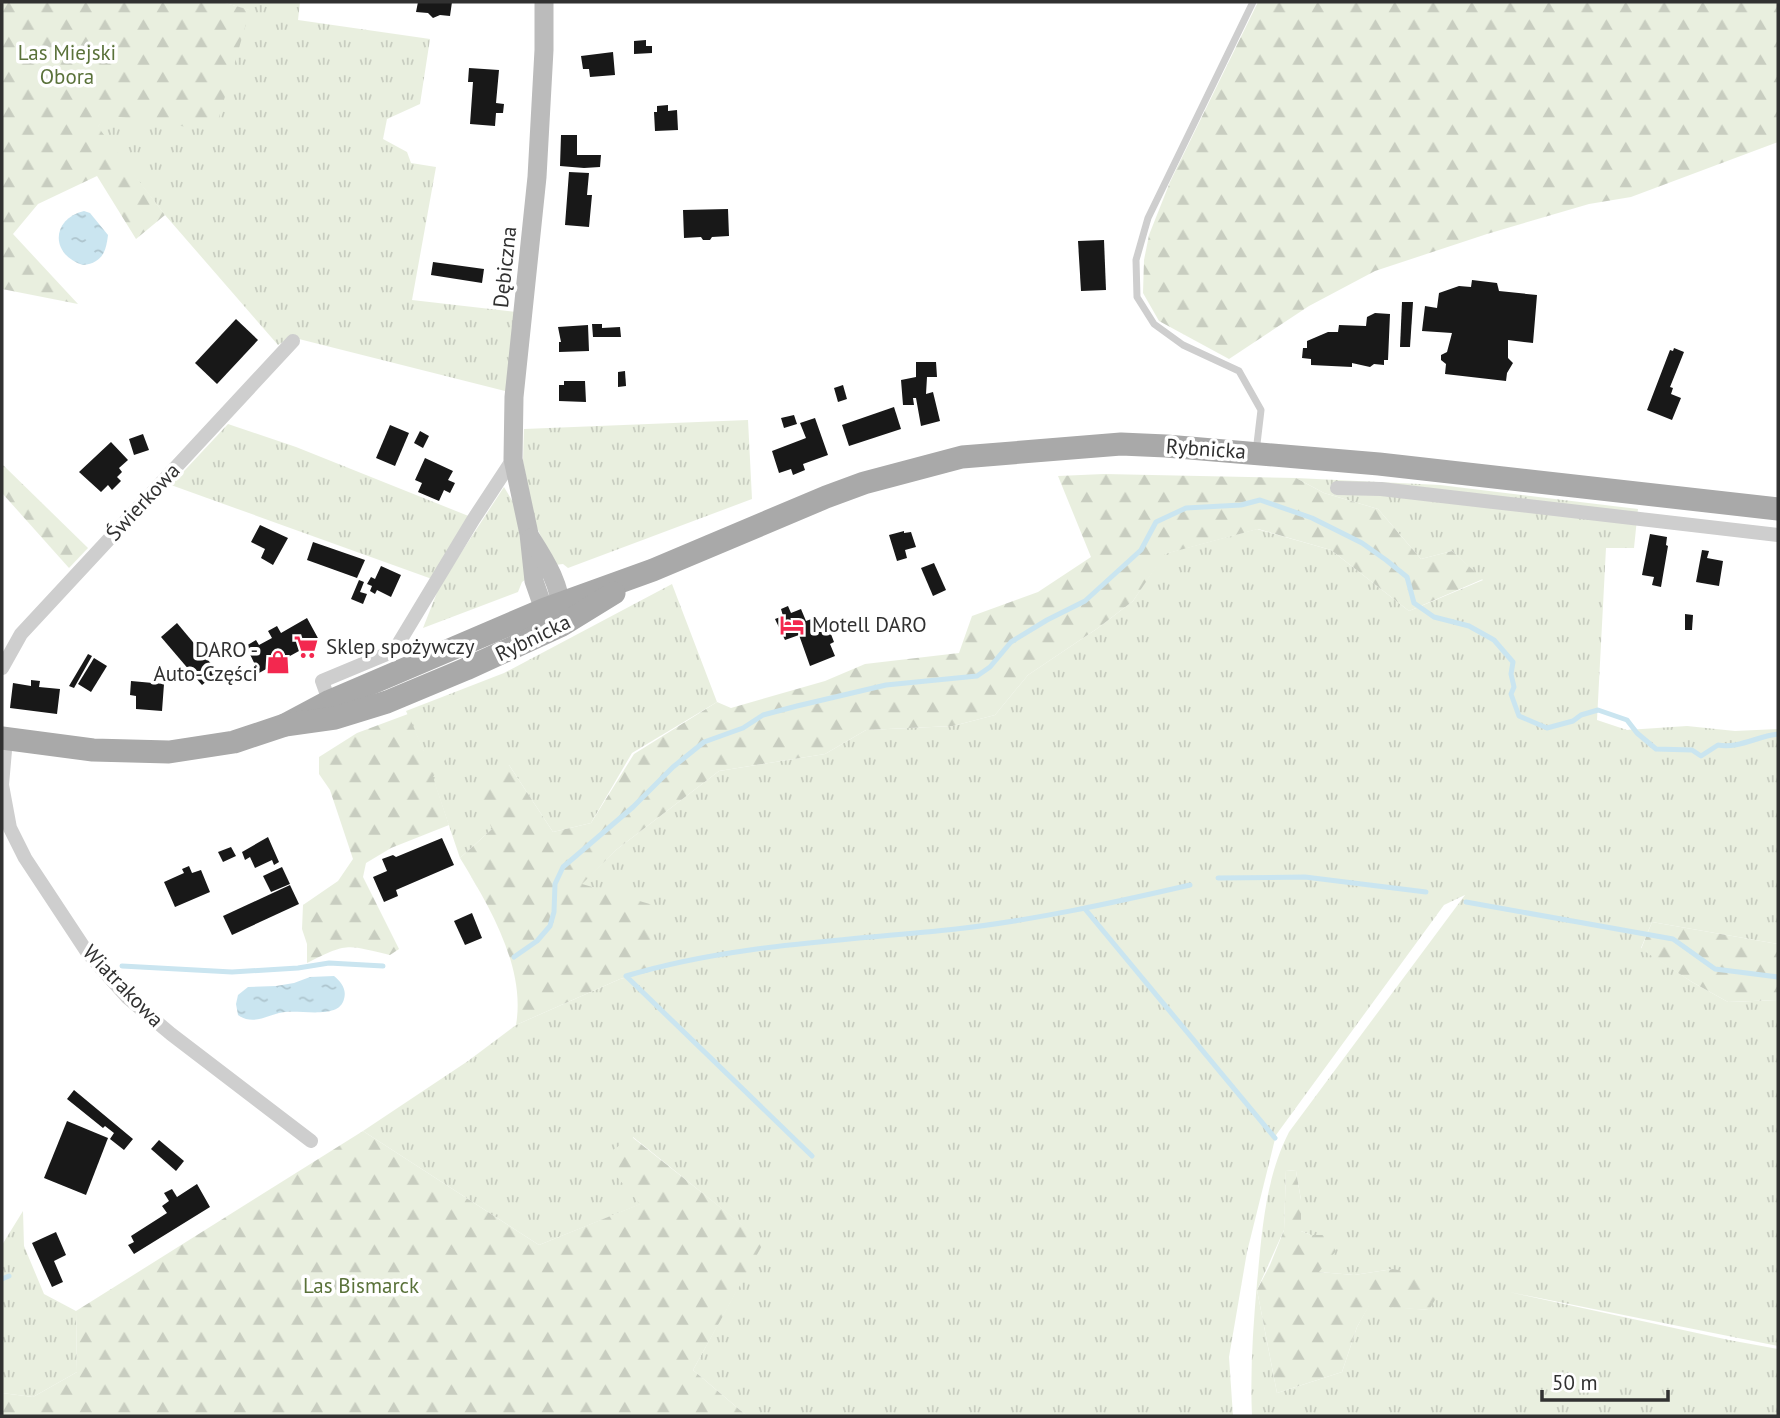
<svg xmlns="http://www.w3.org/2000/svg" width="1780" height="1418" font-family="'PT Sans',sans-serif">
	<defs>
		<pattern id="grass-tufts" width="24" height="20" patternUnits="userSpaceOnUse" patternTransform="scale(1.75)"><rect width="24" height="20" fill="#e9efdf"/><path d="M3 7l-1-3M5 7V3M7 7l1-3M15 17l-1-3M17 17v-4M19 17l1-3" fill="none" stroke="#c8cdc0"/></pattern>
		<pattern id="forest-firs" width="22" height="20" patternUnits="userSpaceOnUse" patternTransform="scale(1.75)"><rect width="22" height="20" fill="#e9efdf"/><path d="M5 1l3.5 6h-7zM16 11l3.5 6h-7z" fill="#c8cdc0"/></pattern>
		<pattern id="water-ripples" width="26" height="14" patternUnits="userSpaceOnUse" patternTransform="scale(1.75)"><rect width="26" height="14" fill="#cae5f0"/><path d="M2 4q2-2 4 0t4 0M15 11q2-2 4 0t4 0" fill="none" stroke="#aec5ce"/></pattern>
	</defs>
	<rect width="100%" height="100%" fill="#fff"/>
	<g fill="url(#grass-tufts)" fill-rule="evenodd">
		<polygon points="222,2 300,2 298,20 430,39 420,104 387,119 383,139 407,152 411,163 436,167 412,300 516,312 509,392 291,337 278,345 165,215 97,128 105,115 249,10"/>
		<polygon points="748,420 752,499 568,568 563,564 555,565 534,522 523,461 524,429"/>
		<polygon points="228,424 296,447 471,517 432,579 171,485"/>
		<path d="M1296,478L1440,485L1638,509L1634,548H1606L1597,720L1627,730L1687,726L1735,731L1778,729V944L1652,922L1641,948L1692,982L1728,1002L1778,1000V1346L1509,1292L1729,1340L1778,1349V1416H1252C1250,1371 1253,1328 1257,1283C1262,1232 1265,1179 1289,1132L1465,895L1444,905L1276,1135L1247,1252L1229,1357L1233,1416H747L693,1370L763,1242L633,1137L641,1204L539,1245L363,1131L468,1061L516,1025L620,979L653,971L581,884L616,850L719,771L825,754L866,730L953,726L995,715L1028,675L1098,628L1133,601L1164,554L1257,529L1331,550L1409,611L1483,580L1452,551L1421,559L1378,509L1324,493ZM1286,1170L1296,1171L1301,1200V1231L1311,1235L1319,1272L1354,1275L1393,1269L1429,1310L1369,1305L1357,1327L1342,1372L1277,1393L1257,1290L1284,1230Z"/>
		<polygon points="504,487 516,507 528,578 522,582 518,592 423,628 440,585"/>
		<polygon points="672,584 717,702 632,753 591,823 553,832 509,765 492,829 460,858 424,752 406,711 504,673"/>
		<polygon points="23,1211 24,1246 44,1294 76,1311 77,1372 33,1397 2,1393 2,1245"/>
	</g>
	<g fill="url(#forest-firs)">
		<polygon points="2,2 222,2 250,10 215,131 106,115 98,127 165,215 136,239 97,176 38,204 13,234 78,304 2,289"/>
		<polygon points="1258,2 1778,2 1778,142 1631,197 1589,204 1487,234 1375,271 1309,306 1229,359 1159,321 1143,293 1144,260 1149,235 1170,182"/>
		<polygon points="2,464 88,548 69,568 2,493"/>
		<path d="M1104,474L1296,478L1324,493L1378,509L1421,559L1452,551L1483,579L1409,611L1331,550L1258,529L1165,554L1133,601L1098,628L1028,675L995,715L953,726L866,730L825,754L719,771L616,850L582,884L653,905V971L620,979L516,1025C526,967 489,906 460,858L492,829L474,790L509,765L553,832L591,823L634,754L717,702L731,708L825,681L865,664L959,653L972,616L1038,592L1091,557L1058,476Z"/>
		<path d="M408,714L424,751L447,757L433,777L449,825L391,848L366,863L363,877L399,949L390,955C346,945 349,942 307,963V944L302,929L303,905L338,881L353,859L330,790L319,774V757L357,733Z"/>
		<polygon points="1652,922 1778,944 1778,1000 1728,1002 1692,982 1641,949"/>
		<polygon points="363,1131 539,1245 640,1204 601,1158 632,1137 764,1242 693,1370 747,1416 2,1416 2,1393 33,1397 77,1372 76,1311"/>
		<polygon points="1286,1170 1296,1171 1301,1200 1301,1231 1311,1235 1326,1235 1336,1251 1319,1272 1354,1275 1393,1269 1430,1276 1439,1293 1429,1310 1369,1306 1357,1327 1342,1372 1277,1393 1257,1290 1270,1265 1284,1230"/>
	</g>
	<g fill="url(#water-ripples)">
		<path d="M84,211L90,213L108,235C106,252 102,263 83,265C50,255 51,219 84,211Z"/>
		<path d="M334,976C341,982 347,989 344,999C339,1021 297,1008 279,1013C264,1017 252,1025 238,1015L236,1004L238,995L248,987L276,986L294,983L310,977Z"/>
	</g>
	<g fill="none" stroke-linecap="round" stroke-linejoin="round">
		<g stroke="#cae5f0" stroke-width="5">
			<polyline points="1218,878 1305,877 1426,892"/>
			<polyline points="1466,902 1673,939 1715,969 1778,977"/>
			<polyline points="1085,909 1275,1138"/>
			<path d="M514,957L537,941L550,926L554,912L555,884L563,867L633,807L673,767L704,742L743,728L763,715L797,706L886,685L977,676L990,667L1011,642L1047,620L1085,601L1141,550L1156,522L1186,508L1241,505L1260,500L1312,518L1362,543L1386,560L1407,577L1414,603L1434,617L1469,626L1494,640L1513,662L1511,674L1514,687L1511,694L1519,716L1547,728L1573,721L1581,715L1598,710L1627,720L1637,733L1656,749L1692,750L1701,756L1718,745C1738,749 1758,736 1778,734"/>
			<polyline points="122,966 232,972 298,968 329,963 383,966"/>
			<path d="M812,1156L626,976C732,944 845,941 956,929C1035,920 1112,903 1190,885"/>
			<polyline points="2,1279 9,1276"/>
		</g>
	</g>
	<g fill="#181818">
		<polygon points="418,2 452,2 450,16 440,15 433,18 428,13 416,12"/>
		<polygon points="646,40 646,46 652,46 652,53 634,54 634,41"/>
		<polygon points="613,52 615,75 590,77 589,69 583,69 581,56"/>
		<polygon points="469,68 499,70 496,103 504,104 503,113 496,113 495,126 470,124 473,82 468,82"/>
		<polygon points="668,105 668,111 677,110 678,130 655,131 654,112 657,112 657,106"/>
		<polygon points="561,135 577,135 577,155 601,155 600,167 584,168 560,166"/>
		<polygon points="569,172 589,173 587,195 592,195 589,227 565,225"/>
		<polygon points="728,209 729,236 712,237 710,240 703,240 701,237 684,238 683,210"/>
		<polygon points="1104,240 1106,290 1081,291 1078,241"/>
		<polygon points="433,262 484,269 482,283 431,275"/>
		<polygon points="1472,280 1497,283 1499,291 1537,295 1533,343 1508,340 1508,358 1513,363 1507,373 1506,381 1445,374 1446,364 1441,360 1441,355 1447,352 1452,333 1422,331 1425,306 1437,308 1439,293 1459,286 1471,287"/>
		<polygon points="1402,302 1413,302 1410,347 1400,347"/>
		<polygon points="1375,313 1390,314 1388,360 1384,360 1384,365 1374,364 1370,367 1352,363 1352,367 1311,365 1311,359 1302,358 1303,348 1307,348 1307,341 1328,332 1338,332 1339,325 1366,326 1367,317"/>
		<polygon points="236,319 258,340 217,384 195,363"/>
		<polygon points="592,324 602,324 602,328 620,327 621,337 593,337"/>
		<polygon points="588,325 589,351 559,352 559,342 561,342 558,327"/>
		<polygon points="1674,348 1684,352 1670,387 1673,388 1671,394 1681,398 1672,420 1647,410 1670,350 1673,351"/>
		<polygon points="916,362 936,362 937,377 927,377 926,394 933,392 940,421 921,426 916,398 913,398 914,405 903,405 901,380 916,377"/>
		<polygon points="625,371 626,386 618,387 618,372"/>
		<polygon points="564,381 585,381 586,402 559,401 559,385 564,385"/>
		<polygon points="843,385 847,399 838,402 834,388"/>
		<polygon points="894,407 901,429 849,446 842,425"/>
		<polygon points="794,415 797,424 784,428 781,418"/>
		<polygon points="815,418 828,455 803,464 805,470 793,475 791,469 779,473 772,451 806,438 800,423"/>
		<polygon points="390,425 409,433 395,466 376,458"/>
		<polygon points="420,431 429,436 423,448 414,443"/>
		<polygon points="143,434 149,450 134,455 129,439"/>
		<polygon points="111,442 128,460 119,468 122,472 117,477 121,481 112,490 108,485 101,492 79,472"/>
		<polygon points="425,458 453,471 448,480 455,483 450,493 444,490 439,501 418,492 422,483 415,480"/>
		<polygon points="260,525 288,538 273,565 261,558 265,549 251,542"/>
		<polygon points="904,531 904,533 911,532 916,547 905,550 907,558 897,561 889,535"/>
		<polygon points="1650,534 1667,537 1666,545 1668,546 1661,587 1652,585 1654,577 1642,575"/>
		<polygon points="313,542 365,560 357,578 307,560"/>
		<polygon points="1702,550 1709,551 1707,558 1723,561 1719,586 1696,582"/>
		<polygon points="934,563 946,590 933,596 921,568"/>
		<polygon points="381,566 401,575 391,597 377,590 375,594 370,591 372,586 367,584 371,577 375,579"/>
		<polygon points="359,580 364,582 360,592 367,594 363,604 351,599"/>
		<polygon points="788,606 791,613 801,609 806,621 817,617 823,631 829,629 834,642 830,644 835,656 810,666 799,635 785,640 775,619 783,616 781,609"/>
		<polygon points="1685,614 1693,615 1692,630 1685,630"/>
		<polygon points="307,618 319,640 259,673 246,646 256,640 259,645 272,638 268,631 277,626 281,633"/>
		<polygon points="177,623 218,672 202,685 161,637"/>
		<polygon points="88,654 92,656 74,688 69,686"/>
		<polygon points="94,658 107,666 91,692 78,684"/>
		<polygon points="31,680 40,681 39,687 60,689 57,714 10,708 13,683 31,686"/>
		<polygon points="131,681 164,684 162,711 136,709 136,696 130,695"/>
		<polygon points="268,837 279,862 274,865 272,860 255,868 250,857 245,860 242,852"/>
		<polygon points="442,838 454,865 396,890 398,896 384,902 373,877 387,871 382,859 393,855 396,857"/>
		<polygon points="231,847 236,856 223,862 218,852"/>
		<polygon points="189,866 192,873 201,870 210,892 175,907 164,882 184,873 182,869"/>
		<polygon points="282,867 290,884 271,892 263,876"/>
		<polygon points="290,885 299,904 232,935 223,916"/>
		<polygon points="472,913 482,938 465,945 454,921"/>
		<polygon points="74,1090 133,1139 124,1150 110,1139 114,1133 105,1126 103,1128 67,1099"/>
		<polygon points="67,1121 108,1138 86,1195 44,1178"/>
		<polygon points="159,1140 184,1161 176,1171 151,1149"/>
		<polygon points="197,1184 210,1207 134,1254 128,1245 134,1242 131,1236 167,1213 162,1206 169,1201 164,1193 172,1189 177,1197"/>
		<polygon points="56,1232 66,1255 54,1261 63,1282 52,1287 32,1243"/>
	</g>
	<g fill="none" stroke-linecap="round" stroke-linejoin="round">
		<polyline stroke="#cecece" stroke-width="7" points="1253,2 1148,218 1136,260 1137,297 1154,324 1183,345 1239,371 1261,410 1256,452"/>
		<g stroke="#cecece" stroke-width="14">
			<polyline points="1337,488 1381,489 1778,535"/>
			<polyline points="2,668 21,634 293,341"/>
			<polyline points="331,706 322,681 394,651 473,520 513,459"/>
			<polyline points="6,739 2,785 10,828 25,858 87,952 128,998 171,1034 311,1141"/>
		</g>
		<g stroke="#bbb" stroke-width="19">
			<polyline points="544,2 544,50 537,177 514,397 513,459 529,534 534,581 542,604 554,617"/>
			<path d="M531,538C547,563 561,586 562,616"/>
		</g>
		<g stroke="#a9a9a9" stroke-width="23">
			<polyline points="285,725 330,701 545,609 653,570 826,497 864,483 962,457 1121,444 1166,446 1379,464 1778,509"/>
			<polyline points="2,738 93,750 169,752 234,742 285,725 335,718 387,702 466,669 562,625 614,593"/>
		</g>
	</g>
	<defs>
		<g id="hotel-bare" transform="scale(1.89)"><path d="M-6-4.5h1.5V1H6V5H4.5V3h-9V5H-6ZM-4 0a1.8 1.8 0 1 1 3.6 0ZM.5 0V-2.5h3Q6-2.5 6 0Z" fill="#f3284f" stroke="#fff" stroke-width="2.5" paint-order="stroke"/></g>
		<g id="supermarket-bare" transform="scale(1.89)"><path d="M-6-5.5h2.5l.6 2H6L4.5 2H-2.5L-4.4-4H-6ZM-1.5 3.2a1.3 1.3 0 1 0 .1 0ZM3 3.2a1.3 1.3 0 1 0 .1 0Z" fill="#f3284f" stroke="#fff" stroke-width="2.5" paint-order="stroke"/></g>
		<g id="shop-bare" transform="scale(1.89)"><path d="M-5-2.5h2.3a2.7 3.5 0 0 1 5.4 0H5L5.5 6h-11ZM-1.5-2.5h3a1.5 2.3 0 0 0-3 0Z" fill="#f3284f" stroke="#fff" stroke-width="2.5" paint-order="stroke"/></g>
	</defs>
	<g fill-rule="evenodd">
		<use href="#hotel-bare" x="792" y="625"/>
		<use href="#supermarket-bare" x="306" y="647"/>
		<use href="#shop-bare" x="278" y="662"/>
	</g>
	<g text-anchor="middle" stroke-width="7" stroke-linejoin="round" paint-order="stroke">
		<g font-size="21" fill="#5a723a" stroke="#fff">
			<text x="67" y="60">Las Miejski<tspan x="67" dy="24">Obora</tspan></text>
			<text x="361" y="1293">Las Bismarck</text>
		</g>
		<g font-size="21" fill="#313131" stroke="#fff">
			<text transform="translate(505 267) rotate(-84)" y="7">Dębiczna</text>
			<text transform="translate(1206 449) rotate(4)" y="7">Rybnicka</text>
			<text transform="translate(143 502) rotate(-47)" y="7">Świerkowa</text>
			<text transform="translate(533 638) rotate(-26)" y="7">Rybnicka</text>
			<text transform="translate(123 986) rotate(46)" y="7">Wiatrakowa</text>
		</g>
		<g font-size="21" fill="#313131" stroke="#fff" text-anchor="start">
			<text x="812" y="632">Motell DARO</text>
			<text x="326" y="654">Sklep spożywczy</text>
			<text x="258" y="657" text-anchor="end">DARO -<tspan x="258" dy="24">Auto-Części</tspan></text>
		</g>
	</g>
	<rect width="1780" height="1418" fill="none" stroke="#313131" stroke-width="7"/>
	<path d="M1542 1390v10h126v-10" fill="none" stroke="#313131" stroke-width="3.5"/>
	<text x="1552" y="1390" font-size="21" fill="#313131" stroke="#ffffff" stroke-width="5" paint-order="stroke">50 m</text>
</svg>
